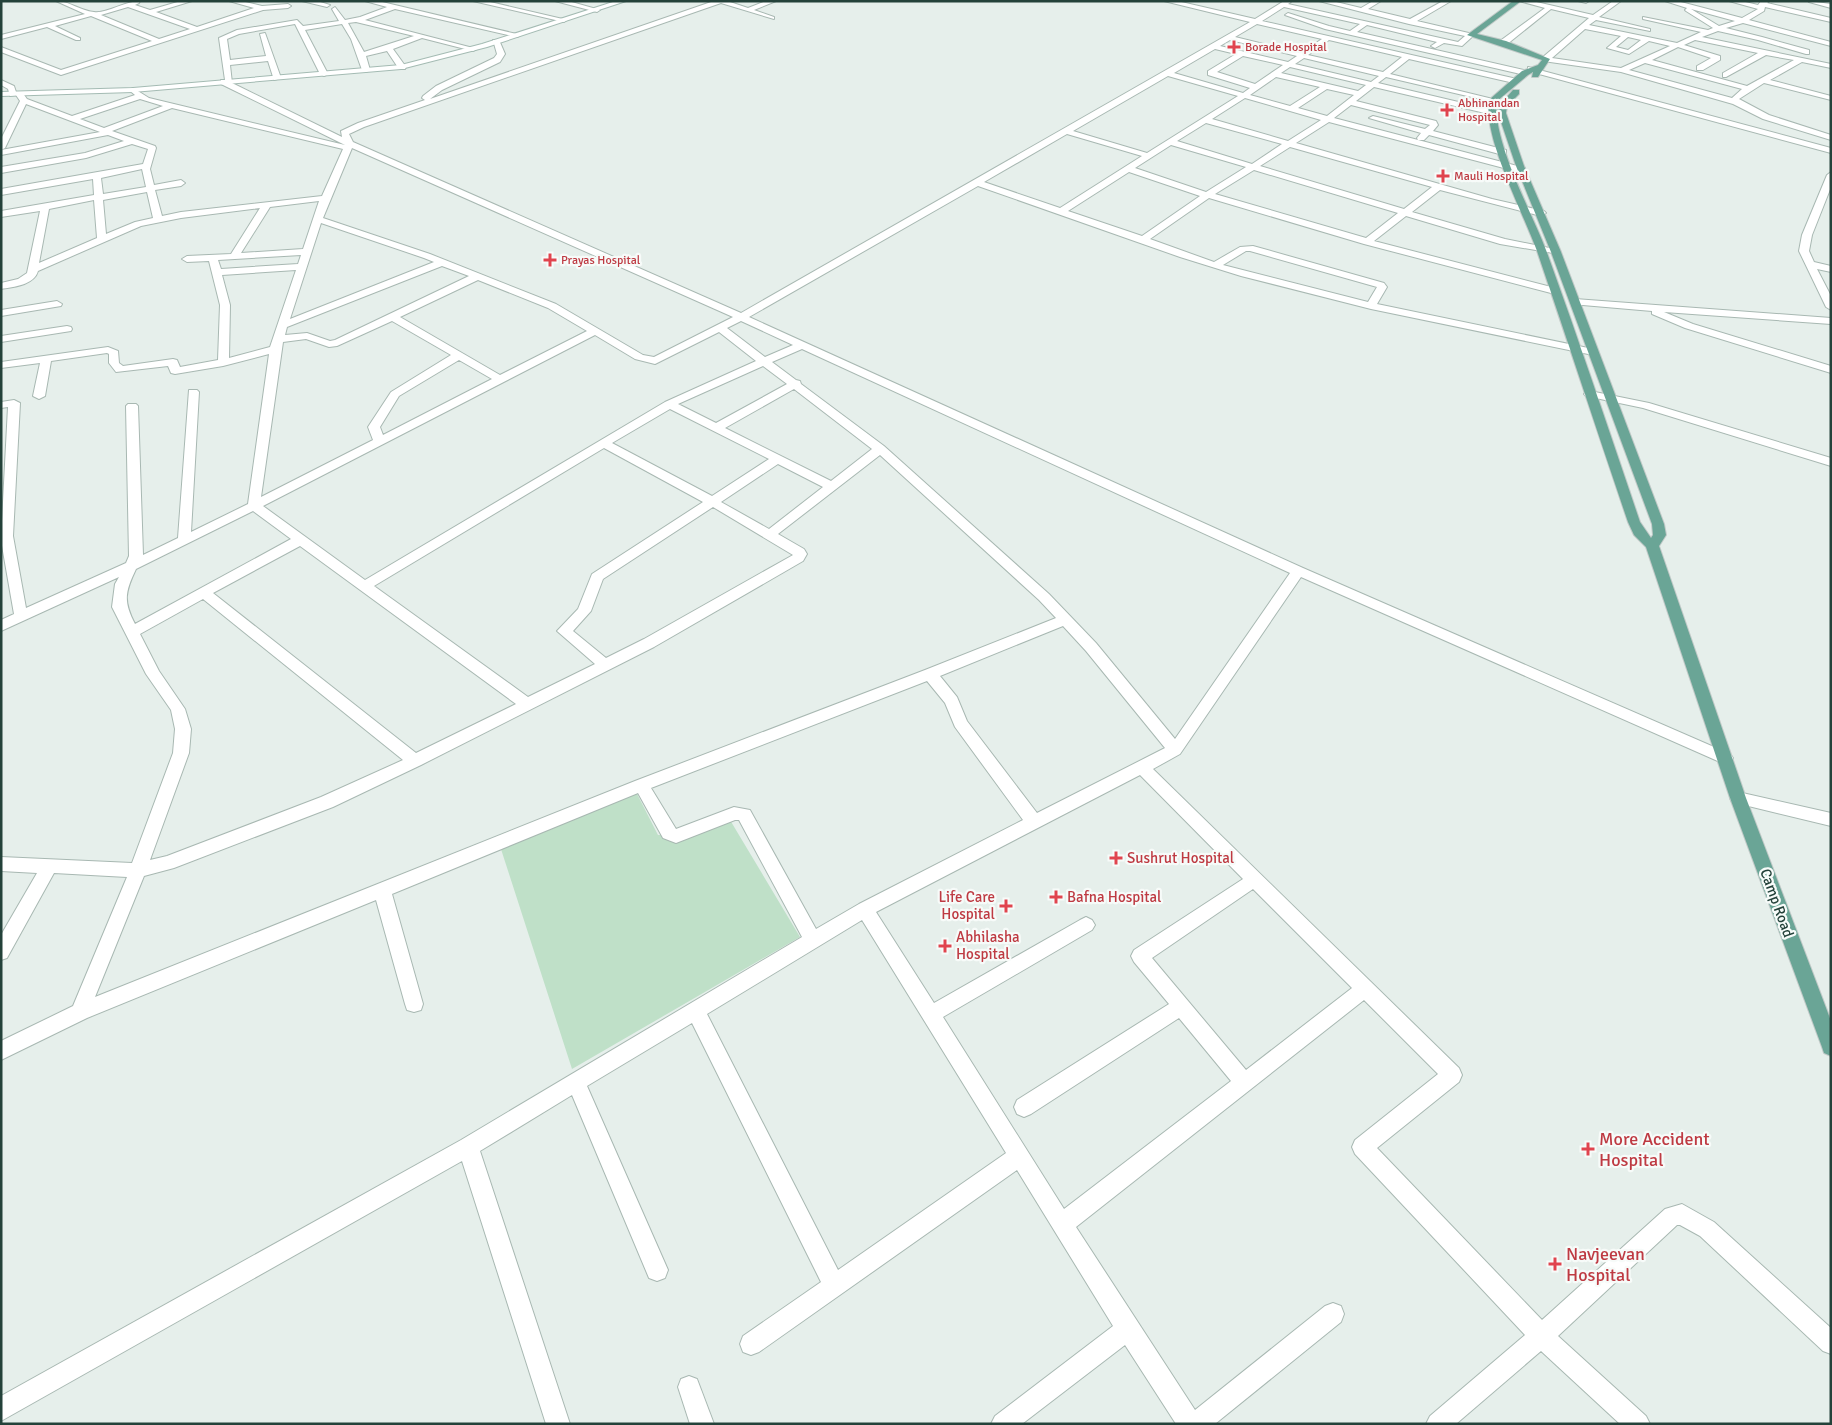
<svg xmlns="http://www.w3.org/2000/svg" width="1832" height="1425" font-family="Signika,sans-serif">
	<rect width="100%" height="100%" fill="#e6efeb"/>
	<polygon fill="#bfe0c8" points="634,788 658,835 685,835 730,820 800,937 572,1069 500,846"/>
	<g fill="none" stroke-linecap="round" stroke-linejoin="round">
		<g stroke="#a8b8b2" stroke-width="2">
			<g id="street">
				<path d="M56,1C70,1 80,11 94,12C105,14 126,1 140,1L139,3L135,5L150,10L181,1H192L156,12L197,27L254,8L229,1H241L262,6L288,4L291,6L288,8L263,10L61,75L1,52V47L61,70L152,41L91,16L55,26L80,38V40H76L47,27L1,39V35L85,14ZM128,7L190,29L159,39L101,15Z"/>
				<polygon points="302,1 317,1 330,5 327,7"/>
				<path d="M365,1H378L521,35L517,37L395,9L365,20L477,49L473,51L422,38L393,49L406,67L405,69H399L387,51L366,56L370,70L366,72L362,70L351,39L342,24L305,30L328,74L324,76L320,74L295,24L239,34L227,39L230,60L266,56L260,34L265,33L281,78L274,80L268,61L230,65L232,83L342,137L341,131L358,123L425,100L422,98L423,96L436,86L494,58L497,54L493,40H499L505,54L500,62L442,90L430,99L714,1H727L748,8L766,1H776L754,10L774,17V19L721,3L364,127L349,134L353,142L741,313L1250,22L1164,1H1177L1255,19L1284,1H1292L1288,4L1458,42L1465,36L1409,24L1319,1H1332L1361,8L1373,1H1381L1368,9L1410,19L1443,1H1451L1417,21L1473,34V36L1462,46L1444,43L1435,48L1431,46L1437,42L1367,25L1357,32L1528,71L1529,73L1525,75L1325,29L1285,15L1288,13L1329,26L1350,31L1360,24L1284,7L1262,21L1517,79L1518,81L1514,83L1409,59L1390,74L1497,100L1493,102L1386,77L1378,83L1505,113L1506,115L1502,117L1374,87L1356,101L1436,121L1438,125L1433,131L1506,150V154L1503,155L1429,135L1424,140H1418L1417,138L1421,133L1369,118L1373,116L1425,129L1430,125L1351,105L1334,118L1525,168V172H1519L1329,122L1296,143L1492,199L1544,211L1546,213L1541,216L1440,190L1412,212L1505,239L1559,250V254L1500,244L1406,216L1374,241L1559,289V293H1551L1364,244L1209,198L1150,239L1214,262L1240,247L1253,246L1384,283L1387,287L1377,304L1593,349L1597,350L1598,352L1597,354L1593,355L1371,309L1241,276L1180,257L978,186L749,317L1303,568L1730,754L1733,758L1730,762L1725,764L1720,762L1301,577L1180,754L1153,769L1459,1068L1462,1075L1459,1082L1377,1148L1542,1320L1665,1209L1682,1204L1714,1222L1831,1328V1354L1823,1351L1700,1236L1680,1225H1677L1558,1336L1646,1416L1650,1424H1620L1541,1351L1456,1424H1426L1430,1416L1525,1335L1355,1154L1352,1147L1355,1140L1438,1074L1364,1000L1076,1227L1195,1410L1325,1306L1333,1303L1341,1306L1344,1314L1341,1322L1215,1424H1176L1125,1345L1022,1424H991L995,1416L1113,1326L1017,1170L759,1352L751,1355L743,1352L740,1344L743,1336L821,1282L692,1023L587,1086L668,1270L665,1278L657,1281L649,1278L572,1095L480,1151L570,1424H546L462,1161L1,1421V1396L461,1140L802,937L739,820H735L676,843L663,838L638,793L392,894L423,1004L421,1010L414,1012L407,1010L405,1004L376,900L87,1018L1,1060V1041L73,1006L127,877L54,873L7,958L1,960V935L37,873L1,871V857L132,863L173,753L175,729L171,710L146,674L112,607L115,584L119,577L1,631V620L14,614L1,540L8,407L1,408V402L14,400L20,403L13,536L26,608L126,563L129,556L126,406L128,404H136L138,406L143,555L178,538L189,390H197L199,392L191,532L248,504L269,354L223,366L175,374L171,373L168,366L116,372L109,363V354L107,353L51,361L45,396L39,399L33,396L40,363L1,368V362L108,347L118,351L119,363L123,366L173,359L177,360L180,367L218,360L220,305L209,261L187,262L182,259L187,256L231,254L260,208L181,218L141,226L38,271C34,285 14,287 1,289V283L18,279L27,273L40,211L1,217V211L94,195L93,179L1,195V189L143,164L148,149L132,144L86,158L1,173V167L85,153L124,141L108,135L1,155V139L20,101L16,95L10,96L8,89L1,85V80L14,86L16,92H22L27,99L72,116L135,95L129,90L133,88L149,98L345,145L221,84V80H225L219,38L237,30L297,20L303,26L339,21L332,9L335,7L345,20L360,17L387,7ZM356,22L414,36L364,52L348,23ZM1257,24L1322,39L1301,53L1235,37ZM1230,40L1297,56L1288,62L1220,46ZM1329,40L1402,57L1383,72L1308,55ZM1215,49L1236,54L1208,71V75L1250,88L1243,93L1174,73ZM1243,56L1283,65L1255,84L1217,72ZM1304,58L1379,76L1371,82L1295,64ZM1290,67L1366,85L1358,91L1281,73ZM1168,76L1238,96L1147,153L1073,131ZM1276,77L1320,87L1290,106L1250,95ZM1327,89L1354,95L1327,116L1298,108ZM1245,98L1321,120L1288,141L1212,119ZM140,99L163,106L104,128L80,119ZM26,104L100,132L1,150L5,148ZM172,108L343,149L322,196L181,212L162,216L155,190L181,186L185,183L181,180L154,185L150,169L156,148L155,146L112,131ZM1206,123L1282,144L1252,164L1177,141ZM1067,134L1142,156L1060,208L984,182ZM1171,145L1246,167L1206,192L1135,168ZM1290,147L1432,187L1404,209L1260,166ZM352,148L733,317L654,357L643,355L556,304L430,254L323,218ZM142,169L146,187L103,194L101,178ZM1254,170L1398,213L1366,238L1215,194ZM1129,172L1200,196L1142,236L1068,211ZM147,192L153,218L135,222L106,234L103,200ZM94,200L97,238L39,263L49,209ZM319,201L303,249L241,253L270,207ZM321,223L424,258L434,262L290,319ZM1246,251H1250L1377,287L1368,302L1223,265ZM301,255L298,264L221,269L218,260ZM442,266L469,276L335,340L330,341L307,333L285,335L287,327ZM296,270L270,347L229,358L230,305L222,275ZM478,280L548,308L587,331L500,375L400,317ZM392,321L451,355L391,392L368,427L373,440L261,497L283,342L306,339L329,347L337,346ZM741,321L793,345L765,357L727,328ZM719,332L756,361L665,402L365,580L263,506L595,335L635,359L655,364ZM802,349L1290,573L1175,739L1096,643L1049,594L884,446L801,384L800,381L796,380L772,362ZM459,360L492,379L383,435L380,427L399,396ZM763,366L787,384L716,423L678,404ZM794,389L872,449L831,481L725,428ZM670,409L769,459L712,496L612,443ZM604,448L703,502L592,574L578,609L557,631L595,664L528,697L374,586ZM880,455L1039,600L1056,618L925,670L635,781L95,997L144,876L174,868L333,807L421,765L654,647L803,561L807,554L804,549L778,534ZM778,464L823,487L769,529L721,502ZM713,507L793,555L644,639L606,658L573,631L591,611L603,579ZM253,511L291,539L135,624C123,601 125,592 136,569ZM300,546L516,704L416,753L213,593ZM203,599L403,760L321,797L167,856L150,860L189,753L191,729L185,709L159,671L140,634ZM1063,626L1086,651L1165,748L1037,813L967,721L957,697L940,676ZM927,681L945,703L955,727L1023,820L859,904L816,929L750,810L734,807L676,829L651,788ZM1140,775L1243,879L1134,950L1131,956L1134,962L1169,1004L1017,1100L1014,1107L1017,1114L1024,1117L1031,1114L1179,1018L1231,1081L1064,1209L943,1017L1092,930L1095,925L1092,920L1086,917L1080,920L934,1003L876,912ZM1253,889L1352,988L1246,1070L1152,958ZM862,920L1006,1153L838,1270L707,1014Z"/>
				<polygon points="473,1 486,1 567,20 564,22"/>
				<polygon points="555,1 568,1 600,10 597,12"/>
				<path d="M1519,1H1532L1593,15L1613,1H1621L1599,17L1650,29V31L1596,20L1589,25L1677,43L1701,32L1643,19V17L1708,30L1713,28L1686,11L1685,10L1687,8L1665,1H1677L1742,18L1758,9L1729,1H1741L1758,5L1761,1H1770L1767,3L1831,18V22L1765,7L1764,11L1749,20L1831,42V46L1743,23L1726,28L1762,37L1809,50V54H1806L1758,40L1718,31L1702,37L1831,64V68L1802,62L1770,80L1831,96V100L1764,83L1739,99L1769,115L1831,135V140L1763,119L1733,104L1621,72L1543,61V57L1589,18L1551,9L1506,45H1500V41L1545,8ZM1691,9L1735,21L1719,26ZM1585,29L1621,36L1607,48L1629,54L1649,41L1670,46L1621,68L1552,58ZM1628,37L1641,40L1628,50L1616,47ZM1695,40L1758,53L1723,73V77H1726L1766,55L1794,60L1747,86L1652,60L1678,47L1711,58L1697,66V70H1703L1720,60V56L1684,45ZM1645,63L1742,89L1732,98L1629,70Z"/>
				<polygon points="1578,1 1589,1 1586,3"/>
				<polygon points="1808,1 1831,4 1831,8 1809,2"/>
				<polygon points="1528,67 1831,148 1831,153 1528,71"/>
				<polygon points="1831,172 1831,187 1812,235 1809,251 1814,262 1831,266 1831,272 1817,269 1831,296 1831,310 1826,307 1799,251 1802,235 1827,175"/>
				<polygon points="1575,299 1831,318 1831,324 1664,312 1693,324 1831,366 1831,373 1685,328 1652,314 1652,311 1571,304 1571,300"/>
				<polygon points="57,301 62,304 61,306 1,316 1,310"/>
				<polygon points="67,326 71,327 72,329 71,331 1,342 1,336"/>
				<polygon points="1590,391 1649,403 1831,458 1831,466 1643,408 1586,396 1584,394"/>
				<polygon points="1738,792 1831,813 1831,826 1732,802 1730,798 1732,794"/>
				<polygon points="689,1376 697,1379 714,1424 690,1424 678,1387 681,1379"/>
			</g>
		</g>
		<g stroke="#a4bbb3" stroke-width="2">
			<polygon id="secondary" points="616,1 626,1 487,47 401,69 133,92 1,96 1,92 133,88 401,65 482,44"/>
		</g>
		<g stroke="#c2cac8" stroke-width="2">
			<path id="primary" d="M1513,1H1521L1477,34L1506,41L1550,59L1538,77H1532L1533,72L1528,75L1497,101C1491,138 1532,213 1546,250C1579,340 1609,431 1640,522L1651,538L1653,535L1652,524L1551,252L1516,166L1498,113L1499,106L1513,90H1519V94L1507,106L1506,113L1524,166L1561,252L1664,524L1666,535L1659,546L1746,798L1831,1021V1056L1824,1053L1822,1047L1730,798L1646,547L1634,535L1628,522C1597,432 1568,341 1537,251C1523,212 1483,138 1489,100L1522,71L1538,65L1542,60L1467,35Z"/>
		</g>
		<use href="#street" fill="#fff" fill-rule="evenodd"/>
		<use href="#secondary" fill="#fff" fill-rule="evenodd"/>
		<use href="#primary" fill="#6aa596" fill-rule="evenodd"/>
	</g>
	<g fill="#e0444e" stroke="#f7fbf9" stroke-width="2">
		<path d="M1231.5 39.5h5v5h5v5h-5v5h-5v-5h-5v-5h5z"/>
		<path d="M1444.5 102.5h5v5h5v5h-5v5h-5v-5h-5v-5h5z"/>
		<path d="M1440.5 168.5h5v5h5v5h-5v5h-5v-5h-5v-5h5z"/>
		<path d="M547.5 252.5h5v5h5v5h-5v5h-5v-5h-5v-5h5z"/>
		<path d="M1113.5 850.5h5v5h5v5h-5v5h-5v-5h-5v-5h5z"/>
		<path d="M1053.5 889.5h5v5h5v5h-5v5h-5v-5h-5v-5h5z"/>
		<path d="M1003.5 898.5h5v5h5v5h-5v5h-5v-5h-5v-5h5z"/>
		<path d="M942.5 938.5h5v5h5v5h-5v5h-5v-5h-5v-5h5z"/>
		<path d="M1585.5 1141.5h5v5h5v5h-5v5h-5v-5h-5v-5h5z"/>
		<path d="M1552.5 1256.5h5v5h5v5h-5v5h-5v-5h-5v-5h5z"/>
	</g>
	<g text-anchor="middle" stroke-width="4.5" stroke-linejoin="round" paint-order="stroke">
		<g font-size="12" fill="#be3a42" stroke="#f7fbf9" text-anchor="start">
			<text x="1245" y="51">Borade Hospital</text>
			<text x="1458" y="107">Abhinandan<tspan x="1458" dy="14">Hospital</tspan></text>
			<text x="1454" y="180">Mauli Hospital</text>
			<text x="561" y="264">Prayas Hospital</text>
		</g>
		<g font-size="15" fill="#be3a42" stroke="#f7fbf9" text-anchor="start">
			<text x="1127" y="863">Sushrut Hospital</text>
			<text x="995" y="902" text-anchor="end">Life Care<tspan x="995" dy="17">Hospital</tspan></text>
			<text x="1067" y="902">Bafna Hospital</text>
			<text x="956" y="942">Abhilasha<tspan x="956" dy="17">Hospital</tspan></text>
		</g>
		<g font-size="15" fill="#24423a" stroke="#f7fbf9">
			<text transform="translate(1777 903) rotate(70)" y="5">Camp Road</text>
		</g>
		<g font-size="18" fill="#be3a42" stroke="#f7fbf9" text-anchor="start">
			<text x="1599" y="1145">More Accident<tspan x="1599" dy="21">Hospital</tspan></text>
			<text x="1566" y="1260">Navjeevan<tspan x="1566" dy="21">Hospital</tspan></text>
		</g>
	</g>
	<rect width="1832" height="1425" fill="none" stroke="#24423a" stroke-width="5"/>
</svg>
